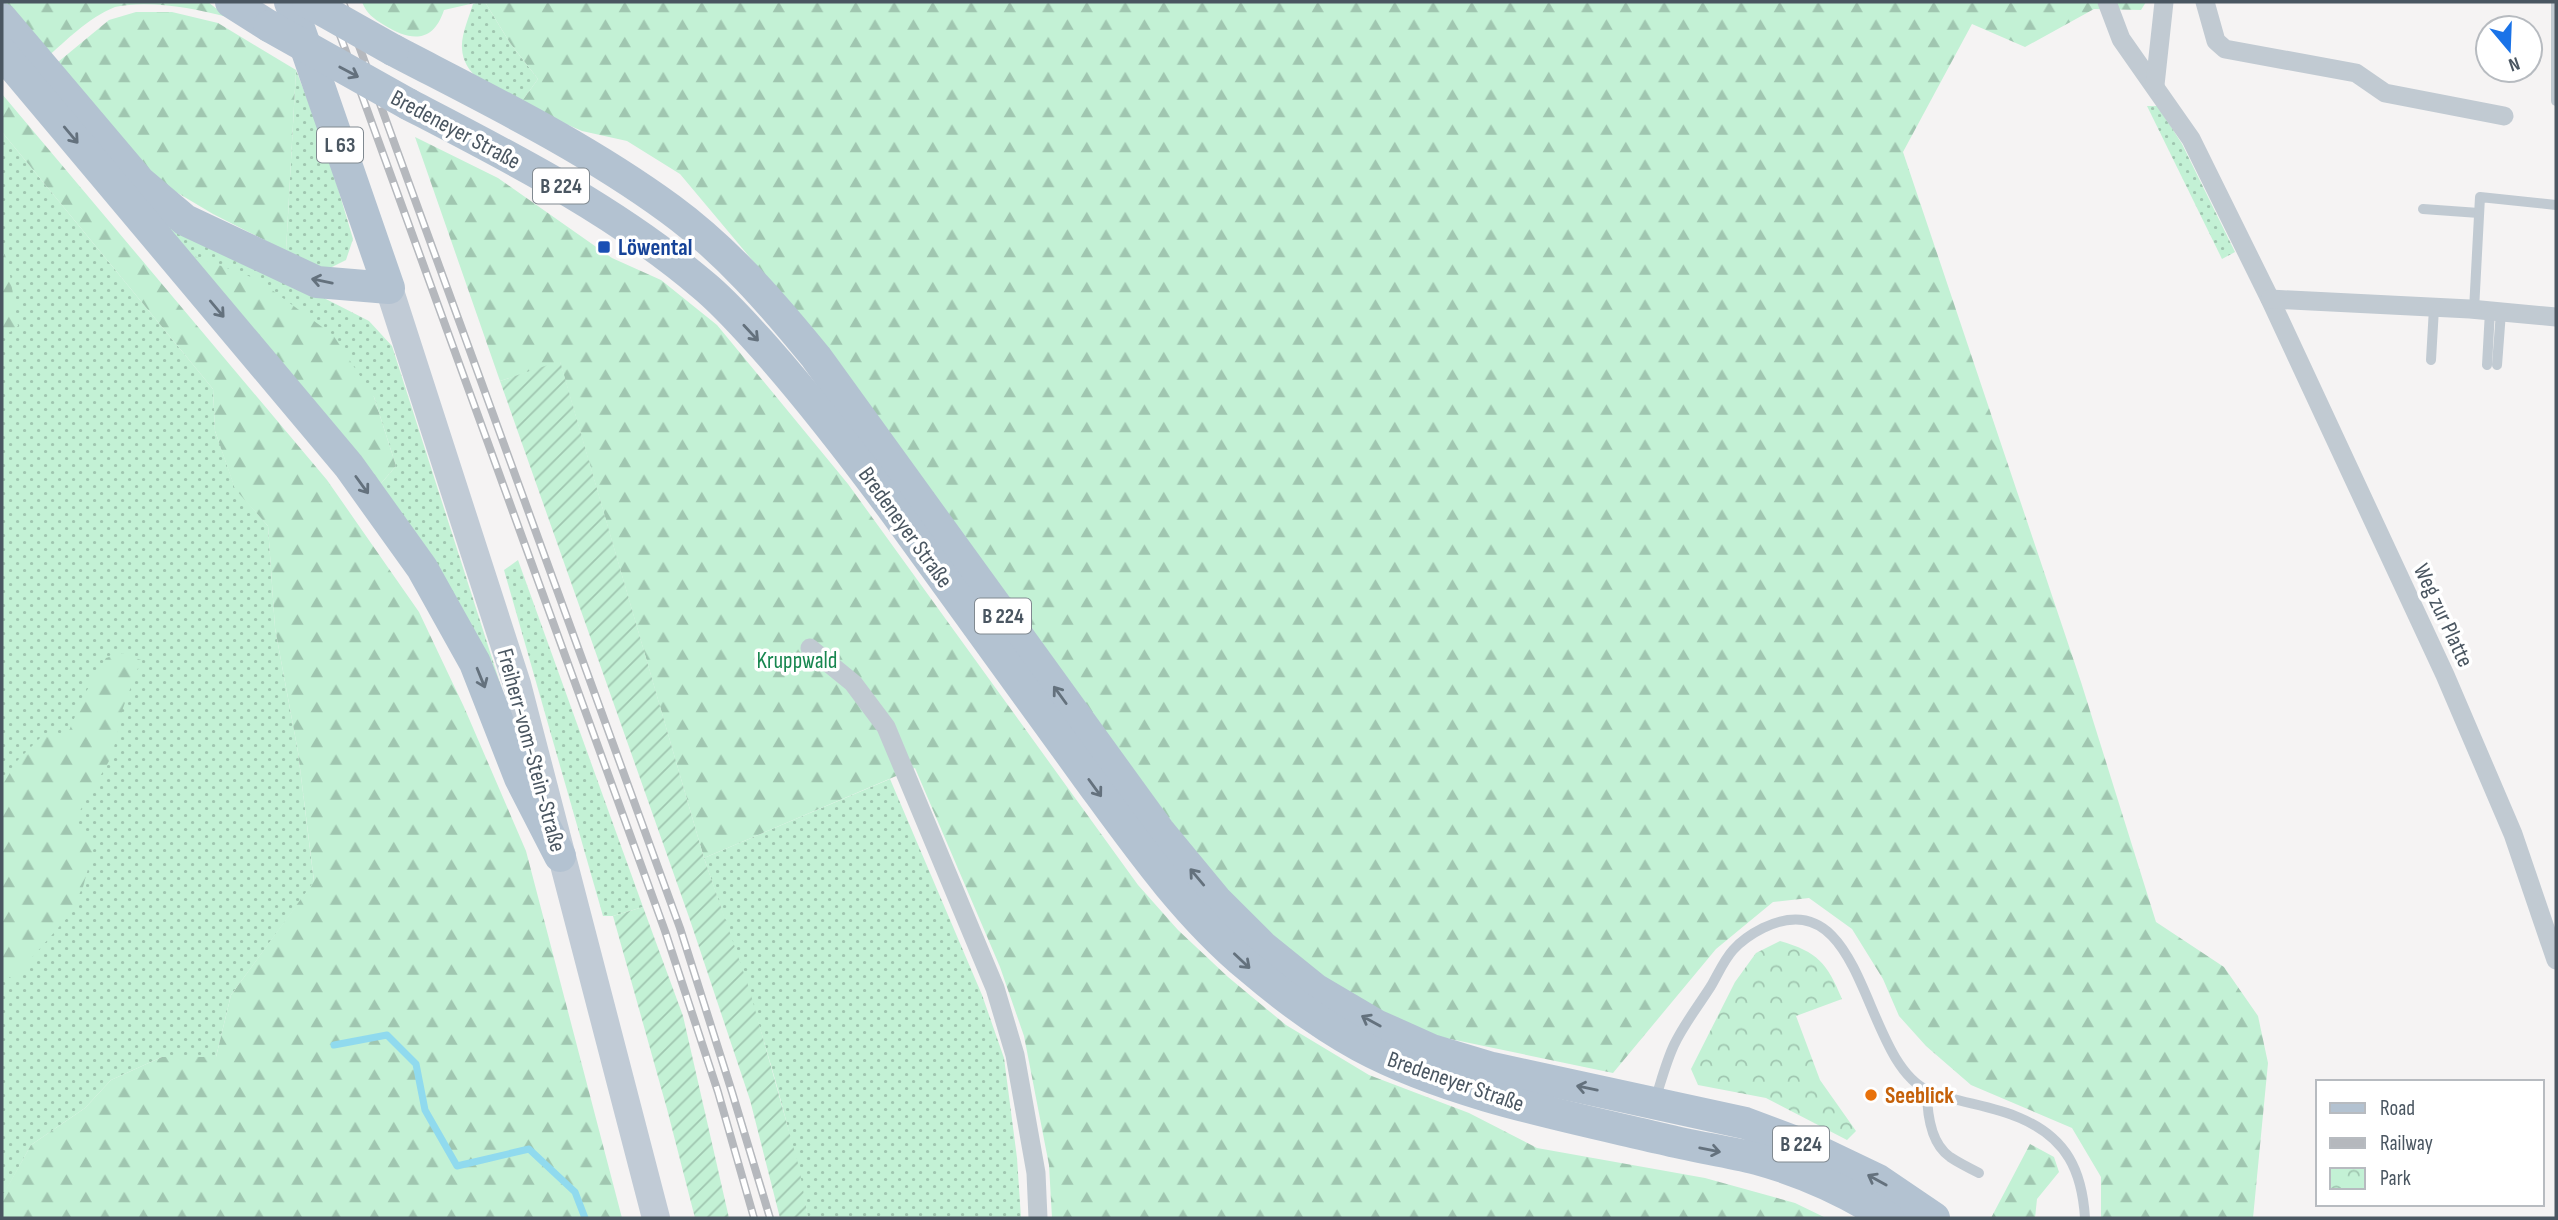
<svg xmlns="http://www.w3.org/2000/svg" width="2558" height="1220" font-family="'Sofia Sans Condensed',sans-serif">
	<defs>
		<pattern id="grass-dots" width="8" height="8" patternUnits="userSpaceOnUse" patternTransform="scale(1.75)"><rect width="8" height="8" fill="#c3f1d5"/><path d="M2 2h.1M6 6h.1" fill="none" stroke="#a0c6b0" stroke-width="1.8" stroke-linecap="round"/></pattern>
		<pattern id="forest-firs" width="22" height="20" patternUnits="userSpaceOnUse" patternTransform="scale(1.75)"><rect width="22" height="20" fill="#c3f1d5"/><path d="M5 1l3.5 6h-7zM16 11l3.5 6h-7z" fill="#a0c6b0"/></pattern>
		<pattern id="park-crowns" width="20" height="18" patternUnits="userSpaceOnUse" patternTransform="scale(1.75)"><rect width="20" height="18" fill="#c3f1d5"/><path d="M2 6a3 3 0 1 1 6 0M12 15a3 3 0 1 1 6 0" fill="none" stroke="#a0c6b0"/></pattern>
		<pattern id="garden-furrows" width="10" height="10" patternUnits="userSpaceOnUse" patternTransform="scale(1.75)"><rect width="10" height="10" fill="#c3f1d5"/><path d="M-1 1l2-2M0 10L10 0M9 11l2-2" fill="none" stroke="#a0c6b0"/></pattern>
	</defs>
	<rect width="100%" height="100%" fill="#f5f3f3"/>
	<g fill="url(#grass-dots)">
		<path d="M479,2H485L510,43L538,79L520,104C497,91 463,78 462,48C461,35 469,17 473,4Z"/>
		<polygon points="296,70 326,148 353,239 346,260 326,270 286,251"/>
		<polygon points="2147,106 2158,106 2182,144 2235,252 2222,259"/>
		<polygon points="2,132 213,389 215,431 235,488 268,526 275,628 298,752 314,882 231,995 216,1057 162,1057 111,1080 85,1108 31,1145 4,1194 2,1193"/>
		<polygon points="137,197 181,225 369,321 392,346 507,705 378,487 396,466 374,397 183,252"/>
		<polygon points="518,560 643,907 613,916 603,916 504,570"/>
		<path d="M890,779L982,995L1004,1058L1017,1158L1021,1218H808C785,1095 744,976 704,858Z"/>
	</g>
	<g fill="url(#forest-firs)">
		<path d="M2,2H208L227,17C193,8 149,0 115,7C88,18 67,40 45,59L2,7Z"/>
		<path d="M362,2H479L444,10C433,44 410,41 384,25C373,18 367,14 362,2Z"/>
		<polygon points="485,2 2146,2 2141,10 2094,9 2025,47 1972,24 1903,152 2081,682 2156,922 2224,967 2258,1016 2268,1063 2253,1218 2101,1218 2101,1177 2072,1128 1971,1085 1926,1046 1899,1016 1883,979 1852,929 1809,898 1773,902 1716,949 1613,1073 1431,1035 1354,1001 1269,941 1223,892 810,329 680,174 627,141 582,131 520,104 538,79 510,43"/>
		<polygon points="136,12 172,12 218,23 296,70 286,251 213,214 161,183 52,67 109,20"/>
		<polygon points="2,94 327,480 419,612 464,707 526,851 622,1218 2,1218 2,1193 4,1193 31,1145 85,1108 111,1080 162,1057 216,1057 231,995 314,881 298,752 275,628 268,526 235,489 215,431 213,389 2,132"/>
		<polygon points="415,137 498,178 612,258 661,280 717,325 848,484 1138,885 1178,930 1228,977 1286,1025 1369,1075 1469,1113 1537,1148 1705,1178 1795,1203 1826,1218 1052,1218 1049,1165 1024,1036 1000,967 915,768 704,858 560,362 500,381"/>
		<polygon points="2,248 8,263 18,326 10,332 2,335"/>
		<polygon points="183,252 257,279 333,335 374,397 396,466 378,487"/>
		<polygon points="123,653 141,660 123,708 112,756 74,821 96,840 83,887 66,919 13,979 2,973 2,786 17,761 40,738 69,731 83,697 106,658"/>
		<polygon points="2030,1144 2054,1157 2059,1172 2037,1199 2035,1218 1991,1218"/>
	</g>
	<path fill="url(#park-crowns)" d="M1780,941C1818,952 1827,963 1842,999L1796,1016L1820,1080L1856,1131L1847,1140L1766,1098L1698,1085L1691,1069L1735,982L1756,953Z"/>
	<g fill="url(#garden-furrows)">
		<polygon points="560,361 704,858 749,988 799,1167 808,1218 780,1218 750,1100 690,920 500,381"/>
		<polygon points="643,907 683,1016 729,1218 695,1218 667,1109 613,916"/>
	</g>
	<g fill="none" stroke-linecap="round" stroke-linejoin="round">
		<polyline stroke="#90daee" stroke-width="7" points="334,1045 387,1035 416,1064 425,1110 457,1166 529,1149 575,1192 585,1218"/>
		<g stroke="#c1cad2" stroke-width="10">
			<polyline points="2556,2 2556,101"/>
			<polyline points="2423,209 2479,213"/>
			<polyline points="2474,310 2480,197 2556,205"/>
			<polyline points="2431,360 2434,308"/>
			<polyline points="2487,365 2490,311"/>
			<polyline points="2497,365 2501,312"/>
			<path d="M1927,1090C1927,1112 1930,1143 1950,1157C1959,1163 1969,1168 1979,1173"/>
			<path d="M1655,1100C1661,1082 1666,1062 1674,1045C1684,1024 1699,1005 1711,986C1718,974 1724,960 1733,950C1741,941 1753,933 1763,928C1867,878 1861,1062 1929,1091C1958,1103 1991,1105 2020,1118C2067,1138 2082,1171 2085,1218"/>
		</g>
		<g stroke="#c1cad2" stroke-width="19">
			<polyline points="2107,2 2121,39 2191,139 2270,299 2445,675 2513,834 2556,960"/>
			<polyline points="2205,2 2216,41 2225,49 2356,73 2385,93 2504,116"/>
			<polyline points="2155,85 2164,2"/>
			<polyline points="2270,299 2470,309 2556,317"/>
			<polyline points="810,648 853,683 886,727 995,988 1015,1055 1036,1173 1038,1218"/>
		</g>
		<polyline stroke="#c1cbd6" stroke-width="28" points="389,288 517,684 656,1218"/>
		<g stroke="#b3c2d1" stroke-width="32">
			<polyline points="231,2 269,26"/>
			<polyline points="2,19 140,182 185,220 317,282 389,288 290,2"/>
			<path d="M393,50C487,99 584,146 670,209C726,250 772,303 816,357L1159,831L1216,900L1263,947L1315,989L1376,1025L1432,1050L1492,1068L1745,1123L1809,1147L1878,1180L1934,1218"/>
			<polyline points="2,53 349,466 422,568 475,663 520,778 560,856"/>
			<path d="M408,104C510,157 615,210 703,285C725,303 745,326 764,347C811,400 854,456 896,513C960,601 1024,690 1088,778C1137,845 1186,915 1250,968C1284,997 1320,1024 1360,1046C1449,1094 1565,1116 1663,1139C1694,1147 1726,1151 1757,1159C1804,1172 1848,1192 1888,1218"/>
		</g>
		<g stroke="#b5b8bd" stroke-width="8">
			<g id="rail">
				<polyline points="328,2 665,931 718,1092 754,1218"/>
				<polyline points="343,2 680,928 732,1092 770,1218"/>
			</g>
		</g>
		<use href="#rail" stroke="#fff" stroke-width="5" stroke-dasharray="16" stroke-linecap="butt"/>
		<g stroke="#b3c2d1" stroke-width="32">
			<polyline points="308,2 393,50"/>
			<polyline points="269,26 408,104"/>
		</g>
	</g>
	<defs><path id="oneway-shaft" d="M-6 0H5M1.5-3L5.5 0L1.5 3" fill="none" stroke-width="1.6" stroke-linecap="round" stroke-linejoin="round" transform="scale(1.75)"/></defs>
	<g stroke="#64717d">
		<use href="#oneway-shaft" transform="translate(349 72) rotate(28)"/>
		<use href="#oneway-shaft" transform="translate(71 135) rotate(50)"/>
		<use href="#oneway-shaft" transform="translate(322 281) rotate(-168)"/>
		<use href="#oneway-shaft" transform="translate(217 309) rotate(50)"/>
		<use href="#oneway-shaft" transform="translate(751 333) rotate(47)"/>
		<use href="#oneway-shaft" transform="translate(362 485) rotate(54)"/>
		<use href="#oneway-shaft" transform="translate(481 678) rotate(68)"/>
		<use href="#oneway-shaft" transform="translate(1060 695) rotate(-126)"/>
		<use href="#oneway-shaft" transform="translate(1095 788) rotate(54)"/>
		<use href="#oneway-shaft" transform="translate(1197 877) rotate(-130)"/>
		<use href="#oneway-shaft" transform="translate(1242 961) rotate(43)"/>
		<use href="#oneway-shaft" transform="translate(1371 1021) rotate(-151)"/>
		<use href="#oneway-shaft" transform="translate(1587 1088) rotate(-168)"/>
		<use href="#oneway-shaft" transform="translate(1710 1150) rotate(11)"/>
		<use href="#oneway-shaft" transform="translate(1877 1180) rotate(-151)"/>
	</g>
	<rect fill="#1a4fb4" stroke="#fff" stroke-width="2.5" x="597" y="240" width="14" height="14" rx="3.5"/>
	<circle fill="#e8710a" stroke="#fff" stroke-width="2.5" cx="1871" cy="1095" r="7"/>
	<g text-anchor="middle" stroke-width="7" stroke-linejoin="round" paint-order="stroke">
		<g fill="#fff" stroke="#808990" stroke-width="2">
			<rect x="317" y="127.5" width="46" height="35" rx="5"/>
			<rect x="533" y="168.5" width="56" height="35" rx="5"/>
			<rect x="975" y="598.5" width="56" height="35" rx="5"/>
			<rect x="1773" y="1126.5" width="56" height="35" rx="5"/>
		</g>
		<g font-size="21" font-weight="bold" fill="#4a5661">
			<text x="340" y="152">L 63</text>
			<text x="561" y="193">B 224</text>
			<text x="1003" y="623">B 224</text>
			<text x="1801" y="1151">B 224</text>
		</g>
		<g font-size="23" fill="#4a5661" stroke="#fff">
			<text transform="translate(456 129) rotate(28)" y="8">Bredeneyer Straße</text>
			<text transform="translate(906 527) rotate(54)" y="8">Bredeneyer Straße</text>
			<text transform="translate(2444 615) rotate(65)" y="8">Weg zur Platte</text>
			<text transform="translate(532 750) rotate(75)" y="8">Freiherr-vom-Stein-Straße</text>
			<text transform="translate(1456 1081) rotate(19)" y="8">Bredeneyer Straße</text>
		</g>
		<g font-size="23" font-weight="bold" fill="#164399" stroke="#fff" text-anchor="start">
			<text x="618" y="255">Löwental</text>
		</g>
		<g font-size="23" fill="#17864f" stroke="#fff">
			<text x="797" y="668">Kruppwald</text>
		</g>
		<g font-size="23" font-weight="bold" fill="#c56008" stroke="#fff" text-anchor="start">
			<text x="1885" y="1103">Seeblick</text>
		</g>
	</g>
	<rect width="2558" height="1220" fill="none" stroke="#4a5661" stroke-width="7"/>
	<rect x="2316" y="1080" width="228" height="126" fill="#ffffff" stroke="#b7bbc0" stroke-width="2"/>
	<rect x="2330" y="1103" width="35" height="10" fill="#b3c2d1" stroke="#b7bbc0" stroke-width="2"/>
	<text x="2380" y="1115" font-size="21" fill="#4a5661">Road</text>
	<rect x="2330" y="1138" width="35" height="10" fill="#b5b8bd" stroke="#b7bbc0" stroke-width="2"/>
	<text x="2380" y="1150" font-size="21" fill="#4a5661">Railway</text>
	<rect x="2330" y="1168" width="35" height="21" fill="url(#park-crowns)" stroke="#b7bbc0" stroke-width="2"/>
	<text x="2380" y="1185" font-size="21" fill="#4a5661">Park</text>
	<g transform="translate(2509 49) rotate(161)"><circle r="33" fill="#ffffff" stroke="#b7bbc0" stroke-width="2"/>
	<path d="M0-5L12 26L0 18L-12 26Z" fill="#1a73e8"/>
	<text y="-10" font-size="19" font-weight="bold" text-anchor="middle" fill="#4a5661">N</text>
	</g>
</svg>
